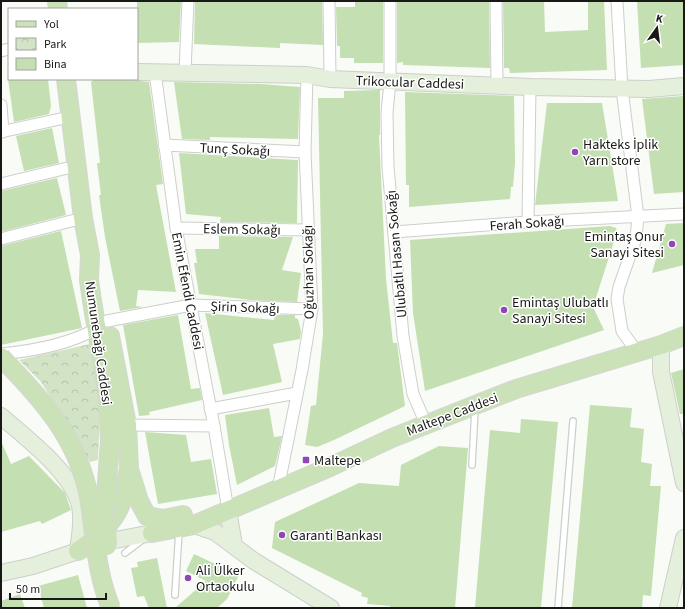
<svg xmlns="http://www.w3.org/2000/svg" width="685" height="609" font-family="'Source Sans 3',sans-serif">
	<defs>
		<pattern id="park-crowns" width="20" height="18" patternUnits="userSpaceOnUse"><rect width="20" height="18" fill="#d3e4c6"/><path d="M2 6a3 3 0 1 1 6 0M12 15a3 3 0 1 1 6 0" fill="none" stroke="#b4c3a9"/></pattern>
	</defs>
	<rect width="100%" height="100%" fill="#f8fbf6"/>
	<polygon fill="url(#park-crowns)" points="94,343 100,414 98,460 90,462 41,382 19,360"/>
	<g fill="#c4dfb1">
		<polygon points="137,1 181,1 179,42 137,43"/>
		<polygon points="195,1 322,1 323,45 280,43 280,48 194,44"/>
		<polygon points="355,1 383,1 383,63 354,63 354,58 340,58 340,46 337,46 336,7 355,7"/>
		<polygon points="397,1 489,1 490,68 403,65 403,62 397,63"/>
		<polygon points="503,1 544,1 545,32 588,30 588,1 604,1 607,70 510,73 509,68 504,68"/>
		<polygon points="637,1 684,1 684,65 641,68"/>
		<polygon points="8,79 48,79 51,106 49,114 14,122"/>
		<polygon points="95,79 124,79 149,82 163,184 156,185 176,292 138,290 136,306 143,307 120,311 105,237 99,195 101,195 97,163 100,163 91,82"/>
		<polygon points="174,82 261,84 300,87 298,139 210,137 210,140 182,139"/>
		<polygon points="380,90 380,135 379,135 386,279 393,343 397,343 405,406 334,440 317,447 305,445 311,406 316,405 323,334 318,98 344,98 344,91"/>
		<polygon points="405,92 514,96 515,163 513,187 511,187 510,199 409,207 409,185 406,185"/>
		<polygon points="684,96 684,192 654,194 642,99"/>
		<polygon points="547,103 602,103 618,201 535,205"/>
		<polygon points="52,128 59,163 24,171 16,136"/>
		<polygon points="179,153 298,160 297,223 220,222 221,217 186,214"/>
		<polygon points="57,178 66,215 1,232 1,191"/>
		<polygon points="684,223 684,265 652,273 666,224"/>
		<polygon points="610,226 616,228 617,232 593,307 604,330 425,391 413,313 410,240"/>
		<polygon points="61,231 82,328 1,345 1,246"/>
		<polygon points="219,236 293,237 282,270 301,273 297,302 251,300 199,294 194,263 197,263 195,249 219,249"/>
		<polygon points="205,313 274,320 275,315 295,315 295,318 298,319 301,331 300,339 273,344 282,382 223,395"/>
		<polygon points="178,315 191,389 200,388 202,400 149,412 150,415 139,416 123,325"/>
		<polygon points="684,369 684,414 680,414 671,373"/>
		<polygon points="590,405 632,408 630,427 644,429 641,462 652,464 650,486 661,486 651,596 643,595 642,608 572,608"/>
		<polygon points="269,408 274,437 282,436 275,466 237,485 229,445 225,415"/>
		<polygon points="521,419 558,422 541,608 475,608 490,430 520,433"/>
		<polygon points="145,432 186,435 191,462 211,459 217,494 158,504"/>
		<polygon points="1,441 11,464 29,456 65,493 71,510 42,524 40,521 1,532"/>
		<polygon points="439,446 468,448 455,608 390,608 390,606 367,604 368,598 361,596 362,593 272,548 275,522 359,483 399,486 401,465"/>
		<polygon points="194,554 239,575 227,599 217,608 175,608 206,581 186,571"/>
		<polygon points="157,558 167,608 149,608 144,596 137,597 131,568 138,567 137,562"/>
		<polygon points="78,575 87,608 44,608 38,586"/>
		<polygon points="20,594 25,608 1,608 1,601"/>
	</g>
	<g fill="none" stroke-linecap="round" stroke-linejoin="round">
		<g stroke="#cccfca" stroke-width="8">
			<g id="lane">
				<polyline points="472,465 475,409"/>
				<polyline points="125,553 142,540"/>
				<polyline points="175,595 179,530"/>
				<polyline points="558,608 573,421"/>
			</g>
		</g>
		<g stroke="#cccfca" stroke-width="13">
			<g id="street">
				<polyline points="329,1 330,79"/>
				<polyline points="390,1 390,82 387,113 388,167 403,336 413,394 426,424"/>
				<polyline points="496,1 497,85"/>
				<polyline points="617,1 622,89 638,217 636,238 619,287 617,299 622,331 637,352"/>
				<polyline points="1,51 9,49"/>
				<polyline points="155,72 176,228 214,426 228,510"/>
				<polyline points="185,72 188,1"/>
				<polyline points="1,105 3,132"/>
				<polyline points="1,132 69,117"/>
				<polyline points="164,145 305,152"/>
				<polyline points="1,184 76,166"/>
				<polyline points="528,222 530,87"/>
				<polyline points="176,228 308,230"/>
				<polyline points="394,232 528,222 684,214"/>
				<polyline points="1,239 83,218"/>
				<polyline points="107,321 191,305 312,309"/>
				<path d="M1,354C32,351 69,344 96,329"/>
				<polyline points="210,409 297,393"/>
				<polyline points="127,425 214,426"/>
				<polyline points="278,489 302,370 312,309 305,152 307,75"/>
			</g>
		</g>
		<g stroke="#cccfca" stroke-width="18">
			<g id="secondary">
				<polyline points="137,72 307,75 330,79 530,87 649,89 684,86"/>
				<polyline points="661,345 661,372 684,483"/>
				<path d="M1,416C26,438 66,468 78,499C84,514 80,536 78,551"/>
				<polyline points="228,510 234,545"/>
				<polyline points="194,525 215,532 254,561 331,608"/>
				<polyline points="1,573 33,566 105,542 152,533"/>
				<polyline points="668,608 684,538"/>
			</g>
		</g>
		<g stroke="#d5d6d5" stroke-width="20">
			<g id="primary">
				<polyline points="57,1 58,9"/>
				<polyline points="66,79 83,218 90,255 89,280 92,301 108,397 110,441 107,482"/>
				<polyline points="110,336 127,425 129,469 139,501 147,516 164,519 183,515"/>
				<polyline points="152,533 194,525 330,467 392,438 516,389 661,345 684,336"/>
				<path d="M78,551C94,540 112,525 120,506C125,494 126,481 129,469"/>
			</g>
		</g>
		<use href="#lane" stroke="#fff" stroke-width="5.5"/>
		<use href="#street" stroke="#fff" stroke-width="11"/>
		<use href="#secondary" stroke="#e5f0dc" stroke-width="16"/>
		<use href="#primary" stroke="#cbe2b9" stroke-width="18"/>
		<g stroke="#d5d6d5" stroke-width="20" stroke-linecap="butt">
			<g id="primary-bridge">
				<path d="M1,357C42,400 77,436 89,497C95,534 96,573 111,608"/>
				<polyline points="107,482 105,512 107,546"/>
			</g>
		</g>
		<use href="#primary-bridge" stroke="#cbe2b9" stroke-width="18"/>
	</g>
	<g fill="#9146b8" stroke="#fff" stroke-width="1.5">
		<circle cx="575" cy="152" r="4"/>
		<circle cx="672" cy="244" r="4"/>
		<circle cx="504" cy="310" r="4"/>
		<rect x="302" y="456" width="8" height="8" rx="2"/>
		<circle cx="282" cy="535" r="4"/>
		<circle cx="188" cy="578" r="4"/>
	</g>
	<g text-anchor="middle" stroke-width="3" stroke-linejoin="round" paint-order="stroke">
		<g font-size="14" fill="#181917" stroke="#fff">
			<text transform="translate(410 82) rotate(2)" y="5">Trikocular Caddesi</text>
			<text transform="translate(235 149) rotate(3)" y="5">Tunç Sokağı</text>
			<text transform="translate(527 223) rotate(-4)" y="5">Ferah Sokağı</text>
			<text transform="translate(242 229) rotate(1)" y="5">Eslem Sokağı</text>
			<text transform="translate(396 254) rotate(-95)" y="5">Ulubatlı Hasan Sokağı</text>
			<text transform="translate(308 272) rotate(-91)" y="5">Oğuzhan Sokağı</text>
			<text transform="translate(188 291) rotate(79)" y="5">Emin Efendi Caddesi</text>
			<text transform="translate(245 307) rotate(2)" y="5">Şirin Sokağı</text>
			<text transform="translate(99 343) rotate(82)" y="5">Numunebağı Caddesi</text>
			<text transform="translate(452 414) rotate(-21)" y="5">Maltepe Caddesi</text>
		</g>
		<g font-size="14" fill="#181917" stroke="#fff" text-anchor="start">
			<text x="583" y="149">Hakteks İplik<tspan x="583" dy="16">Yarn store</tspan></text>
			<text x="664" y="241" text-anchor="end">Emintaş Onur<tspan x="664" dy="16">Sanayi Sitesi</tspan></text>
			<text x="512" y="307">Emintaş Ulubatlı<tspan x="512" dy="16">Sanayi Sitesi</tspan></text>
			<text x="314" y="465">Maltepe</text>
			<text x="290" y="540">Garanti Bankası</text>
			<text x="196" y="575">Ali Ülker<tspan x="196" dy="16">Ortaokulu</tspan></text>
		</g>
	</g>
	<rect width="685" height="609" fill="none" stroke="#181917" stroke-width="4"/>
	<rect x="8" y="8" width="130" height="72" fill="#ffffff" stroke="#a3a3a2"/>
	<rect x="16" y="21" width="20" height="6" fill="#cbe2b9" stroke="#a3a3a2"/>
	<text x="44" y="28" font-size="12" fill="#181917">Yol</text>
	<rect x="16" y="38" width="20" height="12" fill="url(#park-crowns)" stroke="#a3a3a2"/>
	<text x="44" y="48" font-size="12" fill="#181917">Park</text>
	<rect x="16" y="58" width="20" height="12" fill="#c4dfb1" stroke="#a3a3a2"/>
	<text x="44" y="68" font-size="12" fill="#181917">Bina</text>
	<g transform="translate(657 28) rotate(14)" stroke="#ffffff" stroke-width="3" paint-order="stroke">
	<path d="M0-3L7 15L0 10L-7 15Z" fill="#181917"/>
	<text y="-6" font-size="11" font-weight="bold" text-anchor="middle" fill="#181917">K</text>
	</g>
	<path d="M10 593v6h96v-6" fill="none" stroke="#181917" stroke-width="2"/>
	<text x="16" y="593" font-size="12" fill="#181917" stroke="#ffffff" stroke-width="3" paint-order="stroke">50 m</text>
</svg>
